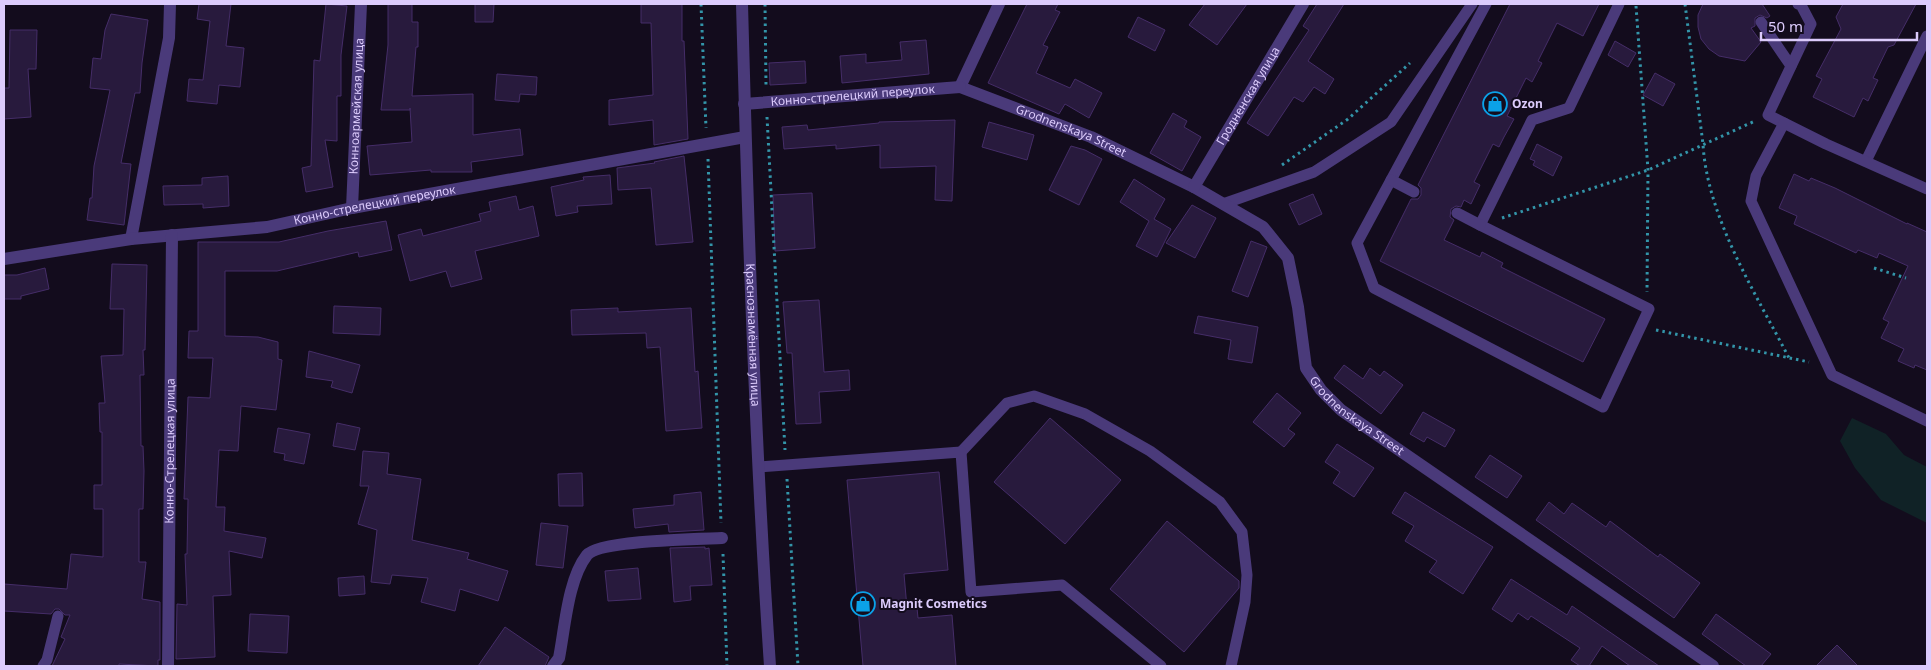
<svg xmlns="http://www.w3.org/2000/svg" width="1931" height="670" font-family="'Noto Sans',sans-serif">
	<rect width="100%" height="100%" fill="#130c1d"/>
	<polygon fill="#102226" points="1852,418 1886,434 1904,455 1927,467 1927,523 1881,500 1855,468 1840,441"/>
	<g fill="#281a3d" stroke="#452d68">
		<polygon points="199,4 231,4 226,46 244,48 240,87 219,85 217,104 187,101 189,79 203,80 210,21 197,19"/>
		<polygon points="326,4 347,6 341,55 341,96 337,96 337,141 325,140 333,187 306,192 302,168 311,166 314,60 320,61"/>
		<polygon points="388,4 412,4 412,22 418,22 418,47 416,47 412,96 473,94 473,135 520,129 523,155 471,162 472,172 431,172 431,170 370,175 367,146 412,142 410,108 410,110 381,110 388,45"/>
		<polygon points="475,4 494,4 493,22 475,22"/>
		<polygon points="641,4 682,4 682,41 684,41 688,139 654,145 653,120 609,125 609,100 653,95 651,23 641,23"/>
		<polygon points="1027,4 1058,4 1055,10 1060,12 1043,45 1048,47 1036,73 1070,88 1075,79 1102,93 1089,118 1065,104 1059,114 988,83"/>
		<polygon points="1205,4 1247,4 1217,45 1189,25"/>
		<polygon points="1317,4 1344,4 1308,61 1334,79 1325,94 1314,87 1303,102 1294,97 1268,136 1247,123 1309,30 1303,26"/>
		<polygon points="1510,4 1599,4 1583,36 1557,23 1538,61 1542,63 1532,82 1526,78 1507,116 1514,119 1504,137 1499,147 1493,144 1474,182 1480,185 1471,204 1464,200 1461,207 1456,206 1451,209 1450,217 1454,220 1444,240 1480,257 1482,252 1503,263 1501,267 1605,319 1583,362 1380,261 1411,199 1418,199 1421,195 1421,188 1418,185"/>
		<polygon points="1703,4 1762,4 1770,16 1767,18 1760,15 1755,18 1755,26 1751,28 1761,42 1745,61 1719,56 1709,49 1701,39 1698,27 1698,15"/>
		<polygon points="1843,4 1916,4 1894,45 1888,47 1873,78 1878,80 1868,101 1863,98 1854,117 1813,97 1822,79 1816,76 1841,29 1836,17"/>
		<polygon points="111,14 148,20 142,63 140,93 135,93 121,163 131,164 124,225 87,220 90,198 92,198 94,166 110,90 90,88 93,58 101,59 105,30"/>
		<polygon points="1138,17 1165,30 1155,51 1128,37"/>
		<polygon points="10,30 37,30 36,69 28,69 31,117 4,119 4,88 9,88"/>
		<polygon points="926,40 929,74 842,83 840,56 866,54 866,63 902,60 900,42"/>
		<polygon points="1615,41 1636,53 1628,67 1608,55"/>
		<polygon points="805,61 806,83 770,85 769,63"/>
		<polygon points="1655,73 1675,84 1663,106 1643,95"/>
		<polygon points="497,74 537,77 536,95 520,94 519,102 495,100"/>
		<polygon points="1173,113 1187,121 1184,127 1201,137 1182,171 1150,153"/>
		<polygon points="955,120 952,201 935,200 936,166 880,168 880,145 836,149 836,145 784,149 782,127 807,125 808,130 879,123 879,122"/>
		<polygon points="989,122 1034,135 1027,160 982,147"/>
		<polygon points="1537,144 1562,157 1553,176 1533,165 1535,161 1530,159"/>
		<polygon points="1071,146 1085,150 1102,159 1079,205 1049,190"/>
		<polygon points="684,156 693,242 656,245 651,188 618,190 617,168 655,163 654,162"/>
		<polygon points="1794,174 1809,181 1811,178 1835,188 1907,224 1907,223 1927,232 1927,370 1915,365 1914,368 1898,361 1904,349 1881,338 1889,322 1883,319 1908,266 1879,253 1877,258 1858,250 1856,253 1794,224 1797,216 1779,208"/>
		<polygon points="610,175 612,204 577,206 578,212 556,216 551,187 584,180 583,177"/>
		<polygon points="228,176 229,206 203,208 203,204 164,205 163,186 202,185 202,178"/>
		<polygon points="1134,179 1165,199 1154,219 1171,229 1157,257 1136,246 1149,221 1120,202"/>
		<polygon points="812,193 815,248 775,251 773,195"/>
		<polygon points="1313,194 1322,214 1299,225 1289,204"/>
		<polygon points="516,196 519,210 533,206 539,236 475,251 482,279 451,287 446,271 410,281 398,235 421,229 423,236 481,221 479,214 491,211 489,202"/>
		<polygon points="1192,205 1216,218 1195,258 1166,243"/>
		<polygon points="386,221 392,250 359,257 358,252 277,271 225,271 225,336 258,337 278,342 278,359 282,360 276,410 241,406 238,451 219,450 216,507 225,507 224,531 266,538 262,558 229,551 231,595 213,596 215,657 176,659 177,604 187,605 185,554 187,554 188,499 184,499 188,397 210,398 213,358 188,358 189,331 198,331 198,242 279,242 328,231"/>
		<polygon points="1251,241 1267,247 1248,297 1232,291"/>
		<polygon points="112,264 147,265 145,350 143,350 144,375 140,375 141,446 143,446 144,471 143,509 139,509 139,562 146,562 142,599 160,602 160,660 158,660 158,666 119,664 119,666 52,666 65,639 61,637 70,615 65,615 59,609 55,609 51,614 4,611 4,584 67,589 71,554 103,557 103,509 94,509 94,485 102,485 102,432 100,432 99,403 105,403 101,356 123,355 124,309 110,309"/>
		<polygon points="45,268 49,289 21,296 21,299 4,299 4,275 17,275"/>
		<polygon points="819,300 824,372 849,370 850,390 819,392 821,423 796,424 792,353 787,353 783,302"/>
		<polygon points="334,306 381,308 380,335 333,333"/>
		<polygon points="618,308 618,312 691,308 695,372 698,371 702,428 666,431 660,347 647,348 646,333 572,335 571,310"/>
		<polygon points="1198,316 1258,327 1252,363 1228,359 1231,340 1194,333"/>
		<polygon points="309,351 360,365 352,393 331,387 333,381 306,377"/>
		<polygon points="1344,365 1363,379 1370,368 1380,376 1384,371 1403,385 1381,414 1334,378"/>
		<polygon points="1277,393 1301,413 1288,429 1295,434 1284,447 1253,422"/>
		<polygon points="1423,412 1455,430 1445,447 1427,437 1424,442 1410,434"/>
		<polygon points="1050,418 1121,480 1065,544 994,482"/>
		<polygon points="337,423 360,428 355,450 333,446"/>
		<polygon points="278,428 310,434 304,464 284,460 285,454 274,452"/>
		<polygon points="1337,444 1374,468 1354,497 1333,483 1340,472 1325,462"/>
		<polygon points="363,451 389,453 387,474 421,479 412,540 469,553 467,559 508,571 498,601 460,589 455,611 421,602 428,578 392,575 390,584 371,582 377,530 358,524 369,486 360,486"/>
		<polygon points="1490,455 1522,476 1507,498 1475,477"/>
		<polygon points="939,472 948,570 904,574 907,608 917,608 918,618 952,615 956,666 863,666 847,480"/>
		<polygon points="582,473 583,506 559,506 558,474"/>
		<polygon points="701,492 704,530 669,532 668,524 635,528 633,509 674,505 674,495"/>
		<polygon points="1405,492 1493,547 1463,594 1429,572 1437,561 1405,541 1414,526 1392,513"/>
		<polygon points="1549,502 1564,514 1572,503 1606,527 1610,521 1658,557 1660,554 1700,583 1674,618 1536,520"/>
		<polygon points="1167,521 1239,581 1239,588 1184,652 1110,589"/>
		<polygon points="541,523 568,526 563,568 536,565"/>
		<polygon points="705,547 705,549 709,548 712,585 690,586 691,600 674,602 670,548"/>
		<polygon points="638,568 641,599 608,601 605,571"/>
		<polygon points="364,576 365,594 339,596 338,578"/>
		<polygon points="1511,579 1567,615 1572,606 1659,666 1630,666 1602,646 1589,666 1580,666 1571,660 1580,648 1531,616 1528,620 1518,613 1512,622 1492,609"/>
		<polygon points="250,614 289,616 287,653 248,651"/>
		<polygon points="1716,614 1771,654 1761,666 1746,666 1702,634"/>
		<polygon points="505,627 549,657 545,666 478,666"/>
		<polygon points="1837,645 1858,666 1816,666"/>
	</g>
	<g fill="none" stroke-linecap="round" stroke-linejoin="round">
		<g stroke="#3395a9" stroke-width="3" stroke-dasharray="2.5 4" stroke-linecap="butt">
			<polyline points="701,4 706,128"/>
			<polyline points="765,4 766,86"/>
			<path d="M1685,4L1703,144C1707,217 1756,294 1789,358"/>
			<polyline points="1636,6 1648,170 1647,292"/>
			<polyline points="767,117 785,450"/>
			<polyline points="708,159 721,523"/>
			<polyline points="1282,165 1348,119 1410,63"/>
			<polyline points="1502,218 1648,170 1755,121"/>
			<polyline points="1874,268 1906,278"/>
			<polyline points="1656,330 1809,362"/>
			<polyline points="787,479 798,666"/>
			<polyline points="723,554 727,666"/>
		</g>
		<g stroke="#4a3a7a" stroke-width="11">
			<polyline points="1486,4 1357,243 1374,288 1603,407 1649,309 1480,225 1532,120 1569,108 1619,4"/>
			<polyline points="1761,22 1791,66"/>
			<polyline points="1784,123 1768,115 1811,24 1801,5 1798,4"/>
			<polyline points="1866,161 1927,36"/>
			<polyline points="1391,180 1414,192"/>
			<polyline points="1927,189 1826,144 1784,123 1756,176 1751,201 1832,375 1927,421"/>
			<polyline points="1223,204 1314,172 1391,122 1472,4"/>
			<polyline points="1457,213 1480,225"/>
			<polyline points="961,452 1007,403 1034,396 1085,414 1150,451 1220,502 1242,532 1247,575 1245,602 1231,666"/>
			<polyline points="759,467 961,452 971,592 1062,585 1161,666"/>
			<polyline points="43,666 47,660 58,616"/>
		</g>
		<g stroke="#4a3a7a" stroke-width="12">
			<path id="s1" d="M999,4L960,87L1091,137L1194,187L1263,227L1288,258L1298,307L1306,368L1321,390L1341,410L1713,666"/>
			<path id="s2" d="M744,104L960,87"/>
			<path id="s3" d="M1194,187L1303,4"/>
			<path id="s4" d="M352,208L361,4"/>
			<polyline points="131,239 169,38 170,4"/>
			<path id="s5" d="M4,259L131,239L267,227L352,208L745,137"/>
			<path id="s6" d="M168,666L172,235"/>
			<path d="M553,666L559,658C565,627 568,579 587,555C599,540 699,539 722,538"/>
		</g>
		<path stroke="#4a3a7a" stroke-width="12" id="s7" d="M742,4C748,225 755,446 770,666"/>
	</g>
	<defs>
		<g id="shop-ring" transform="scale(1.25)"><circle r="9.5" fill="#130c1d" stroke="#0ba1e8" stroke-width="1.5"/><path d="M-5-2.5h2.3a2.7 3.5 0 0 1 5.4 0H5L5.5 6h-11ZM-1.5-2.5h3a1.5 2.3 0 0 0-3 0Z" fill="#0ba1e8"/></g>
	</defs>
	<g fill-rule="evenodd">
		<use href="#shop-ring" x="1495" y="104"/>
		<use href="#shop-ring" x="863" y="604"/>
	</g>
	<g text-anchor="middle" stroke-width="4" stroke-linejoin="round" paint-order="stroke">
		<g font-size="12" fill="#dccbfc" stroke="#130c1d">
			<text dy="4" stroke="none"><textPath href="#s2" startOffset="109">Конно-стрелецкий переулок</textPath></text>
			<text dy="4" stroke="none"><textPath href="#s3" startOffset="106">Гродненская улица</textPath></text>
			<text dy="4" stroke="none"><textPath href="#s4" startOffset="102">Конноармейская улица</textPath></text>
			<text dy="4" stroke="none"><textPath href="#s1" startOffset="211">Grodnenskaya Street</textPath></text>
			<text dy="4" stroke="none"><textPath href="#s5" startOffset="375">Конно-стрелецкий переулок</textPath></text>
			<text dy="4" stroke="none"><textPath href="#s7" startOffset="331">Краснознамённая улица</textPath></text>
			<text dy="4" stroke="none"><textPath href="#s1" startOffset="648">Grodnenskaya Street</textPath></text>
			<text dy="4" stroke="none"><textPath href="#s6" startOffset="215">Конно-Стрелецкая улица</textPath></text>
		</g>
		<g font-size="12" font-weight="bold" fill="#dccbfc" stroke="#130c1d" text-anchor="start">
			<text x="1512" y="108">Ozon</text>
			<text x="880" y="608">Magnit Cosmetics</text>
		</g>
	</g>
	<rect width="1931" height="670" fill="none" stroke="#dccbfc" stroke-width="10"/>
	<path d="M1761 32v8h156v-8" fill="none" stroke="#dccbfc" stroke-width="2.5"/>
	<text x="1768" y="32" font-size="15" fill="#dccbfc" stroke="#130c1d" stroke-width="4" paint-order="stroke">50 m</text>
</svg>
